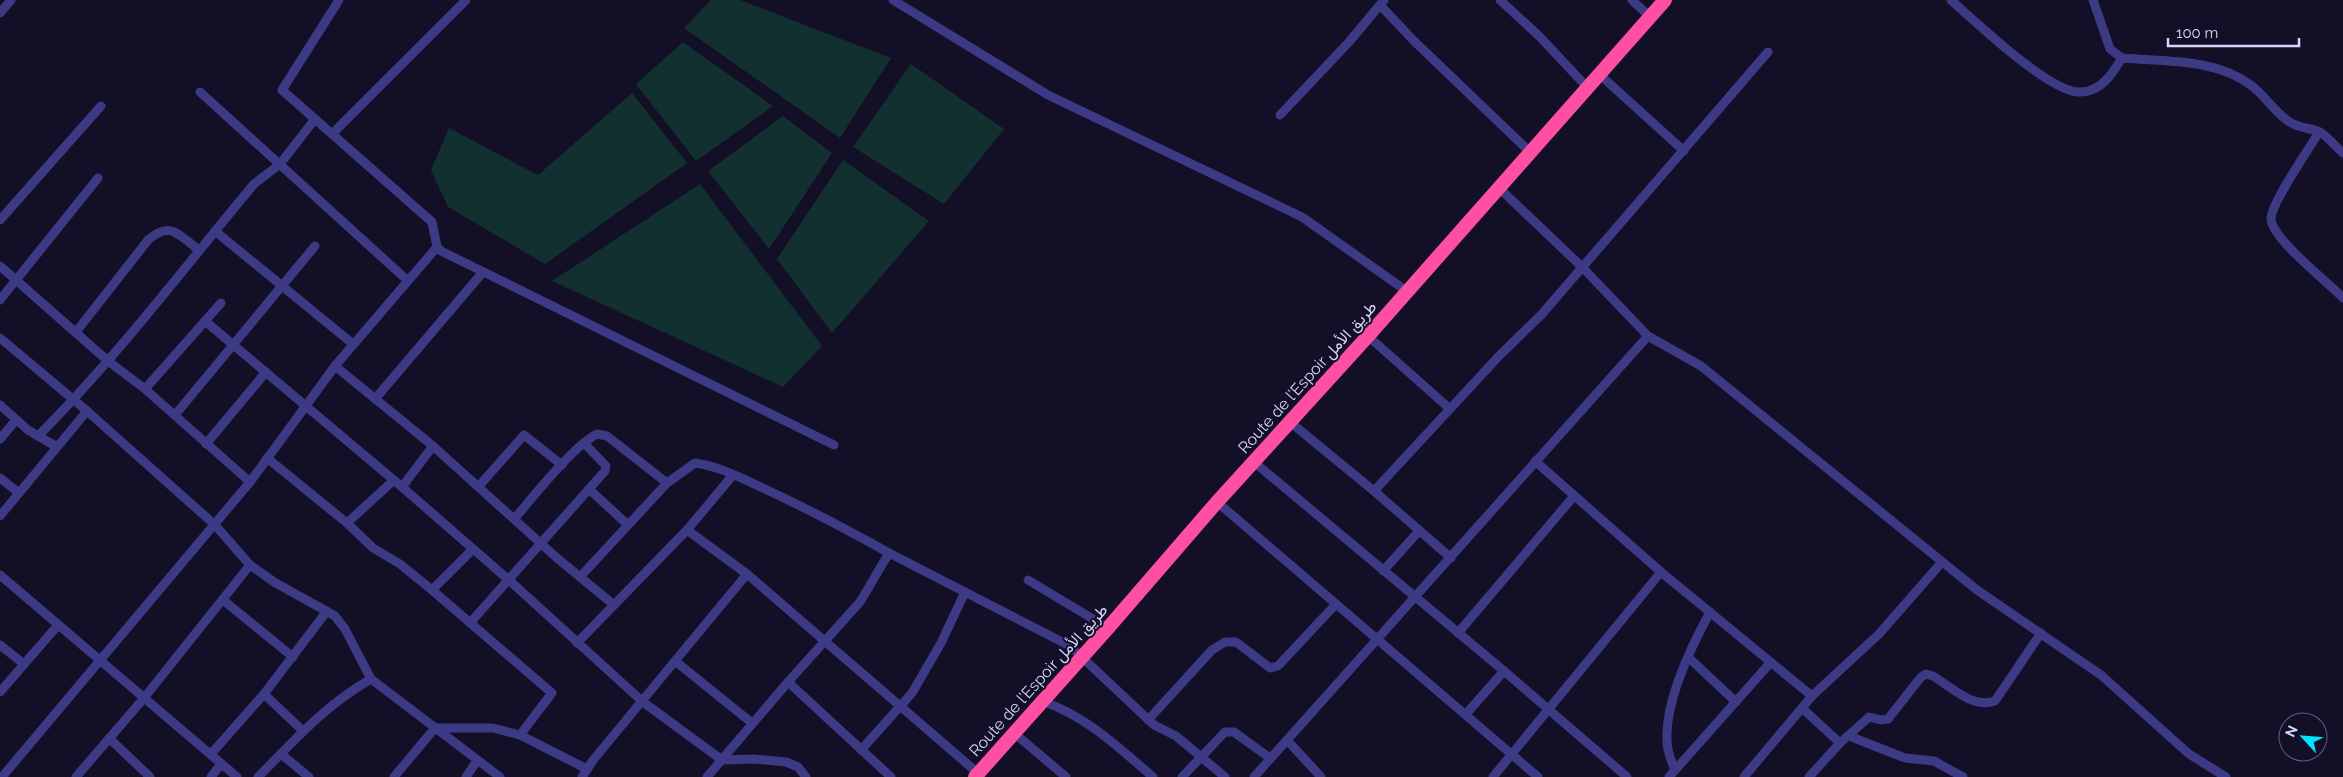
<svg xmlns="http://www.w3.org/2000/svg" width="2343" height="777" font-family="Raleway,Vazirmatn,sans-serif">
	<rect width="100%" height="100%" fill="#130f26"/>
	<g fill="#12302f">
		<polygon points="711,0 740,0 891,58 840,138 684,28"/>
		<polygon points="683,42 773,106 696,161 636,84"/>
		<polygon points="911,64 1004,129 944,204 853,147"/>
		<polygon points="632,93 687,163 545,264 448,207 431,170 449,128 538,175"/>
		<polygon points="783,116 832,153 769,249 708,171"/>
		<polygon points="843,160 929,221 832,333 777,259"/>
		<polygon points="700,184 822,346 783,387 552,281"/>
	</g>
	<g fill="none" stroke-linecap="round" stroke-linejoin="round">
		<g stroke="#3d3a85" stroke-width="9">
			<polyline points="339,0 282,90 432,222 437,247 441,251 834,445"/>
			<polyline points="893,0 1048,95 1302,217 1408,292"/>
			<polyline points="1500,0 1539,36 1587,87"/>
			<polyline points="1632,0 1650,17"/>
			<path d="M1951,0C1976,22 2050,93 2080,92C2101,92 2112,74 2122,58"/>
			<path d="M2093,0L2110,49L2122,58C2165,62 2216,58 2252,86C2265,96 2274,111 2288,121C2301,130 2309,127 2320,132C2328,137 2336,147 2343,153"/>
			<polyline points="1381,6 1413,40 1530,152"/>
			<polyline points="0,13 11,0"/>
			<polyline points="1599,74 1684,151"/>
			<polyline points="200,92 407,280"/>
			<polyline points="1280,115 1349,42 1384,0"/>
			<path d="M2319,132C2309,149 2271,203 2271,219C2272,239 2328,282 2343,298"/>
			<polyline points="332,134 466,0"/>
			<polyline points="1499,188 1582,267 1648,336 1701,366 1977,590 2101,675 2189,754 2226,777"/>
			<polyline points="0,220 101,106"/>
			<polyline points="215,231 353,344"/>
			<polyline points="0,266 108,361 145,389 250,482"/>
			<polyline points="0,300 98,178"/>
			<polyline points="205,321 402,487 510,581 643,702 722,760 754,759 786,762 798,767 806,777"/>
			<path d="M76,332L148,240C171,220 178,235 199,250"/>
			<polyline points="1368,336 1450,409"/>
			<path d="M0,338L87,411L215,525L250,565L274,582L335,616L345,629L371,679C324,706 296,739 258,777"/>
			<polyline points="335,366 433,446 557,558 614,605"/>
			<polyline points="145,389 221,303"/>
			<polyline points="375,399 483,272"/>
			<polyline points="0,405 28,430 57,447"/>
			<polyline points="175,415 315,246"/>
			<polyline points="1290,422 1374,491 1451,558"/>
			<path d="M38,436C116,358 183,269 254,184L280,164L315,119"/>
			<polyline points="0,439 16,420"/>
			<polyline points="206,444 266,372"/>
			<polyline points="267,458 347,523 373,548 400,564 432,590 473,549"/>
			<polyline points="1254,462 1504,671 1627,777"/>
			<polyline points="0,478 19,493"/>
			<polyline points="479,486 524,435 562,465"/>
			<polyline points="402,487 433,446"/>
			<polyline points="590,490 628,525"/>
			<polyline points="1374,491 1499,356 1542,314 1768,52"/>
			<polyline points="1217,502 1538,777"/>
			<polyline points="0,516 87,411"/>
			<path d="M515,518C533,497 574,445 597,434L607,436L667,483"/>
			<polyline points="347,523 394,480"/>
			<polyline points="687,530 733,475"/>
			<polyline points="1383,571 1419,531"/>
			<polyline points="1661,572 1812,696 1744,777"/>
			<polyline points="0,575 237,777"/>
			<path d="M580,577L667,483L695,463C719,466 741,478 763,488C806,508 848,530 889,553"/>
			<polyline points="1028,580 1108,628"/>
			<polyline points="432,590 552,693 520,735"/>
			<polyline points="223,600 293,657"/>
			<polyline points="470,623 605,471 606,466 584,443"/>
			<polyline points="1458,633 1574,496"/>
			<polyline points="577,643 687,530 747,574 972,768"/>
			<polyline points="0,645 24,664"/>
			<polyline points="1688,657 1736,702"/>
			<polyline points="675,661 752,723"/>
			<polyline points="371,679 500,777"/>
			<polyline points="788,682 860,602 889,553 1070,646 1154,725 1176,736 1225,777"/>
			<polyline points="0,692 58,625"/>
			<polyline points="264,694 302,730"/>
			<polyline points="1812,696 1879,634 1942,562"/>
			<path d="M1042,701C1086,716 1118,747 1153,777"/>
			<polyline points="1803,709 1840,743"/>
			<polyline points="1466,714 1504,671"/>
			<polyline points="1148,720 1212,650 1225,642 1236,642 1270,668 1278,666 1336,604"/>
			<polyline points="1014,733 1066,777"/>
			<polyline points="1849,736 1905,758 1934,761 1963,777"/>
			<polyline points="109,738 150,777"/>
			<polyline points="1287,740 1321,777"/>
			<polyline points="861,750 912,693 941,643 965,592"/>
			<polyline points="211,754 264,694 327,611"/>
			<polyline points="281,754 309,777"/>
			<path d="M1675,770C1671,761 1667,751 1667,740C1665,700 1691,647 1710,612"/>
			<polyline points="2,777 250,482 335,366 437,247"/>
			<polyline points="76,777 144,698 250,565"/>
			<polyline points="211,777 221,764"/>
			<polyline points="394,777 435,728 493,728 520,735 587,769"/>
			<polyline points="466,777 477,761"/>
			<polyline points="582,777 594,759 747,574"/>
			<polyline points="707,777 788,682 891,777"/>
			<polyline points="1182,777 1225,732 1234,732 1270,758"/>
			<polyline points="1254,777 1648,336"/>
			<polyline points="1493,777 1661,572 1535,461"/>
			<polyline points="1669,777 1771,662"/>
			<path d="M1809,777L1840,743L1869,717L1881,720L1888,719L1921,677L1926,674L1933,676C1951,687 1973,709 1995,701L2041,633"/>
		</g>
		<polyline stroke="#ff4fa3" stroke-width="14" points="975,777 1108,628 1217,502 1368,336 1665,0"/>
	</g>
	<g text-anchor="middle" stroke-width="4" stroke-linejoin="round" paint-order="stroke">
		<g font-size="16" fill="#d9d4ff" stroke="#130f26">
			<text transform="translate(1307 377) rotate(-48)" y="6">Route de l’Espoir طريق الأمل</text>
			<text transform="translate(1038 680) rotate(-48)" y="6">Route de l’Espoir طريق الأمل</text>
		</g>
	</g>
	<g transform="translate(2303 737) rotate(296)"><circle r="24" fill="#130f26" stroke="#625e7d"/>
	<path d="M0-4L9 19L0 12L-9 19Z" fill="#00e5ff"/>
	<text y="-8" font-size="14" font-weight="bold" text-anchor="middle" fill="#d9d4ff">N</text>
	</g>
	<path d="M2168 38v8h131v-8" fill="none" stroke="#d9d4ff" stroke-width="2.5"/>
	<text x="2176" y="38" font-size="15" fill="#d9d4ff" stroke="#130f26" stroke-width="4" paint-order="stroke">100 m</text>
</svg>
